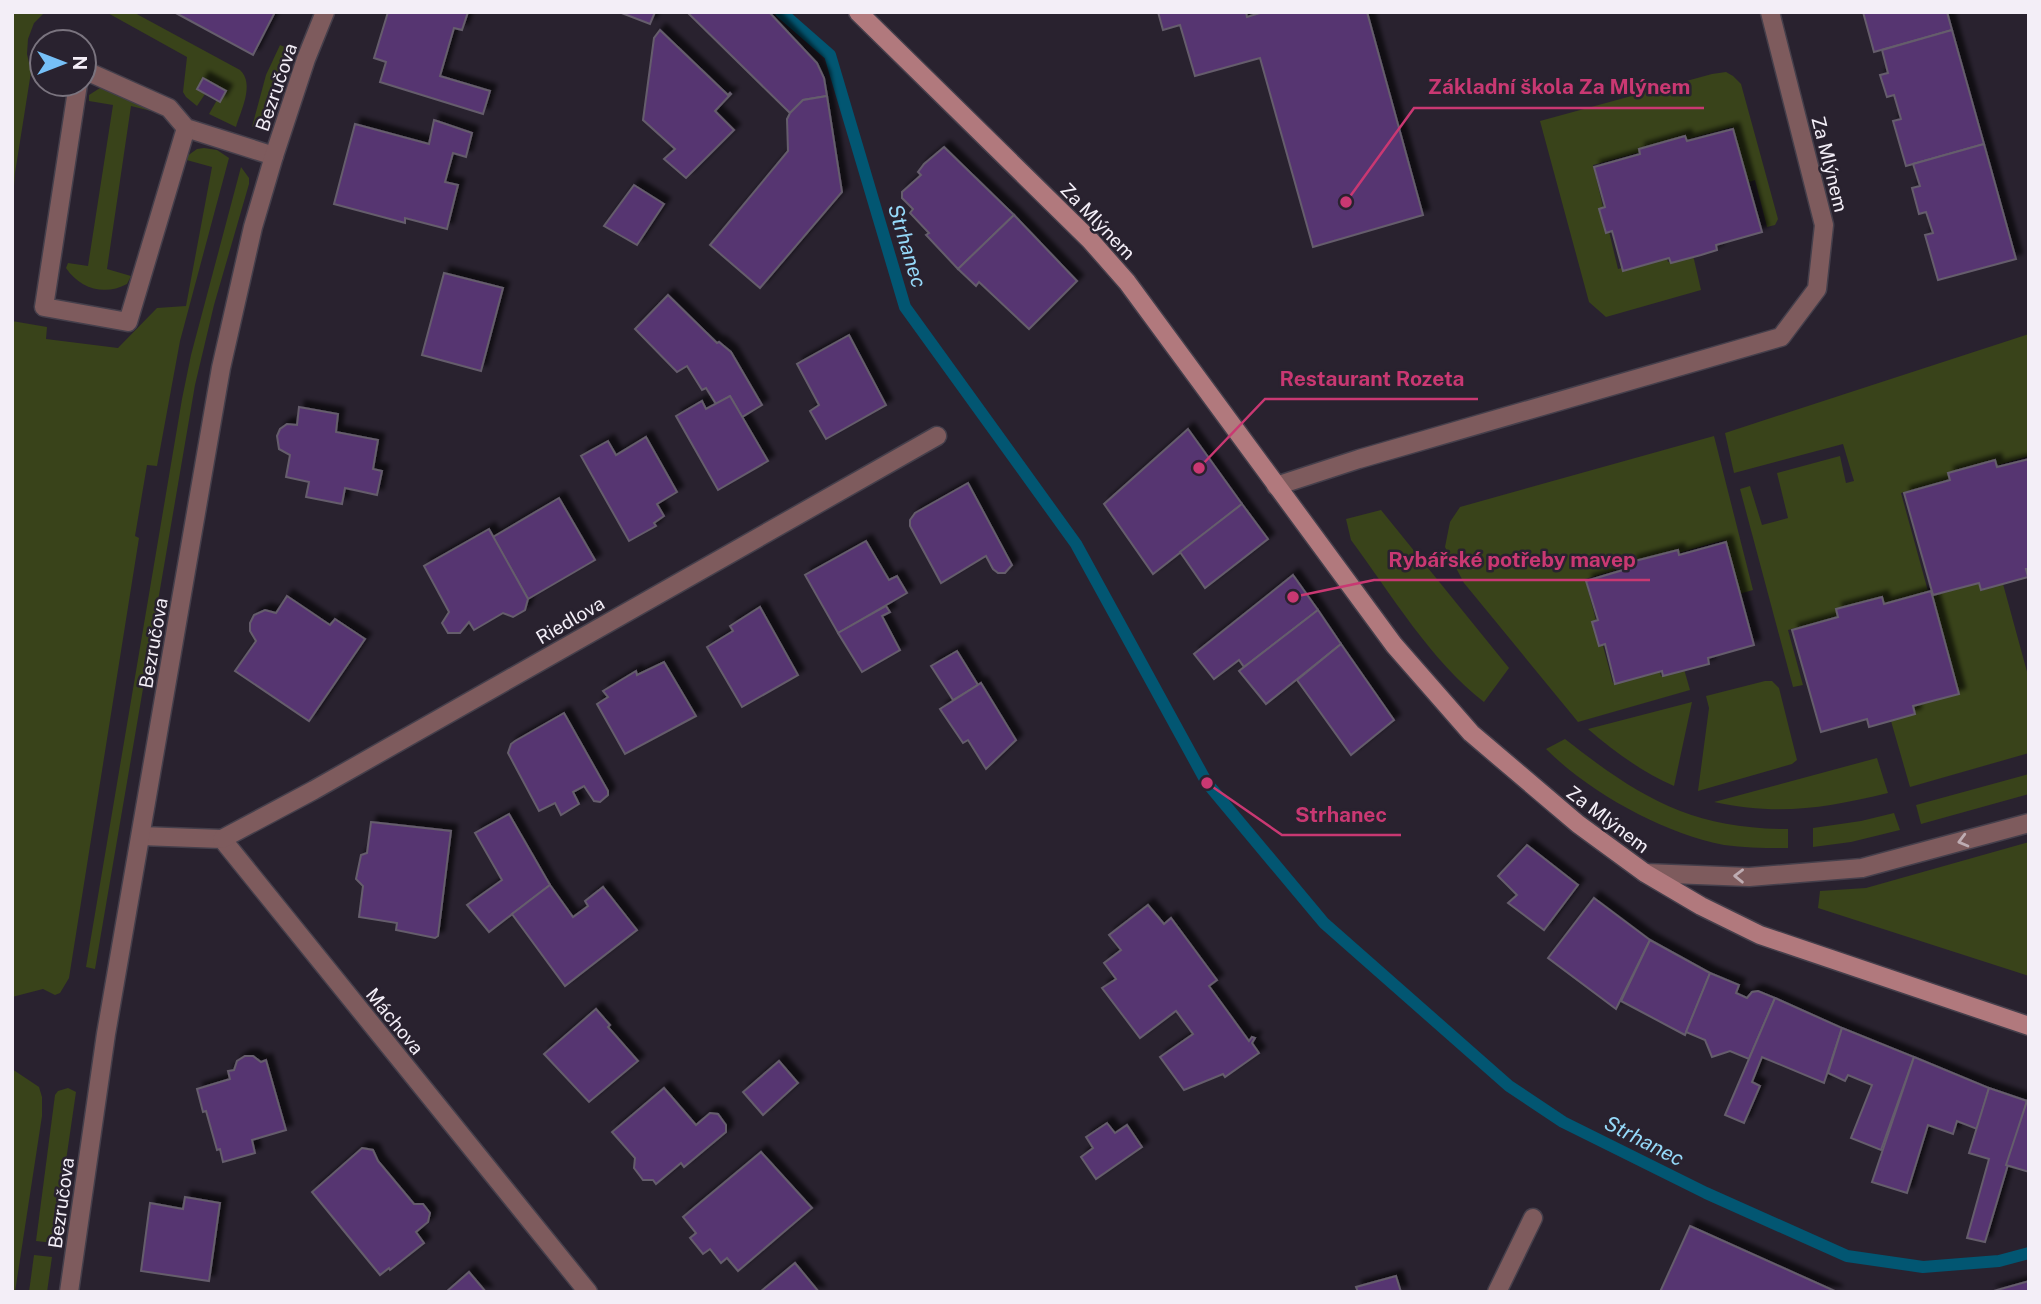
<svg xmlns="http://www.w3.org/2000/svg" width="2041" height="1304" font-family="'Public Sans',sans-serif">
	<defs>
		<filter id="shadow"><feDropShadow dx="6" dy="-6" stdDeviation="2" flood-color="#0009"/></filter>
	</defs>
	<rect width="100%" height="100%" fill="#29222f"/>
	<g fill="#39431a">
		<polygon points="12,12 45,12 34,23 28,39 27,54 31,72 15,173 12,213"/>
		<path d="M106,12H133L240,70C255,84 241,110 236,127L209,114L217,100L220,102L226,91L203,78L197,89L205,94L197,106L186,97L183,92L187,57Z"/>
		<polygon points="280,45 287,48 265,116 252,127 266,75"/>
		<polygon points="1726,72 1733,76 1741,84 1778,219 1775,225 1767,227 1755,180 1746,183 1732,127 1593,165 1618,269 1666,256 1668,262 1693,255 1701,290 1606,317 1589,302 1540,121 1712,74"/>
		<path d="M100,88L111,89L151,104V111L131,106L107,269L131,276L127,284C105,296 80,289 66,268L68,263L88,266L113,105L89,101V95Z"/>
		<polygon points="204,148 217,150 229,158 180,341 157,466 147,465 135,536 139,538 69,978 60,993 55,995 43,989 12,997 12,321 47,327 46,339 118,348 157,308 186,306 212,167 183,159 197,149"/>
		<polygon points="241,167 249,178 249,184 214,305 195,385 95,969 86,967 182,399 191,355"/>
		<polygon points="2029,334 2029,456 1901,493 1928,591 1788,630 1803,685 1793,687 1740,489 1750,486 1762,525 1788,518 1777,473 1840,456 1846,483 1854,481 1843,444 1734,473 1725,433"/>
		<polygon points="1714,436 1753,590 1739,594 1724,540 1585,579 1613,683 1659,670 1661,676 1684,669 1690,690 1578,722 1464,583 1445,547 1450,522 1460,507"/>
		<path d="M1381,510L1509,668L1484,702C1431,661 1391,594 1351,540L1346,519Z"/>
		<polygon points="1978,582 1981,591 2003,584 2029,679 2029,753 1910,787 1891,721 1912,706 1931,596"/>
		<polygon points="1765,681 1772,681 1779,688 1797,760 1792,764 1698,791 1709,708 1706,696"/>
		<path d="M1692,702L1674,786C1642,772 1615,752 1588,729Z"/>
		<path d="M1565,739C1639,797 1691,829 1788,829V848C1767,848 1745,848 1724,845C1663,833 1590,793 1546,749Z"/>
		<path d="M1877,758L1888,793C1826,808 1778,816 1714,802Z"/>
		<polygon points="2029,774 2029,794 1921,824 1916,805"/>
		<polygon points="1894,813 1900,830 1851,842 1813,847 1813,828 1861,821"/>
		<polygon points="2029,842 2029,976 1818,908 1820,891 1866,888"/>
		<polygon points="12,1069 39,1087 42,1097 42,1116 15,1292 12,1292"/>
		<polygon points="68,1088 76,1092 54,1243 36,1241 55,1095 58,1091"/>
		<polygon points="34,1255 52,1257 47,1292 29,1292"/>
	</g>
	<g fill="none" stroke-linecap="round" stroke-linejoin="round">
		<polyline stroke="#025672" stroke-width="12" points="781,12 830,55 905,307 1076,544 1207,783 1324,923 1509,1086 1563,1122 1706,1193 1847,1256 1923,1267 1999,1261 2029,1253"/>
	</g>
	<g fill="#573571" stroke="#655d6c" stroke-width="2" filter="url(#shadow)">
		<polygon points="174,12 275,12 253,55"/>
		<polygon points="388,12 468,12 462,30 454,28 440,76 490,91 483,114 380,82 386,62 374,58"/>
		<polygon points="619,12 655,12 650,24"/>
		<polygon points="687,12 769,12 817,63 824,78 827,96 803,100 790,113"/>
		<polygon points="1158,12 1246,12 1247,17 1263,12 1367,12 1423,215 1313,247 1260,58 1195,76 1180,25 1163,30"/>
		<polygon points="1863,12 1947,12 1952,30 1874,52"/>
		<polygon points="660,30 728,95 730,93 731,94 715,111 734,130 686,178 664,159 675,149 643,120 654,38"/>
		<polygon points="1952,30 1984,144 1906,166 1893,121 1901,119 1894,95 1887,97 1880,75 1888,73 1882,50"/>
		<polygon points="203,78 226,91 220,102 197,89"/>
		<polygon points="827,96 842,192 760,288 710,245 788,151 787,119 790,113 803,100"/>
		<polygon points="434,120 472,133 466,157 453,153 445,182 458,185 447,229 405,218 405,223 334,204 355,124 429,144"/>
		<polygon points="1733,129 1762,232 1716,245 1717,250 1701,255 1671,263 1669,258 1623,271 1612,231 1606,233 1599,209 1605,207 1594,167 1640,154 1639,149 1685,136 1687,141"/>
		<polygon points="1984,144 2016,259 1938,280 1925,235 1933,233 1926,212 1919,214 1912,188 1920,186 1913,164"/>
		<polygon points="944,147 1014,215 958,269 926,235 929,233 910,213 913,209 902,198 902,192 921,175 918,172 924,164"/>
		<polygon points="634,185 664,204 637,245 604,226"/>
		<polygon points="1014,215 1077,281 1029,329 979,282 976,286 958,269"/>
		<polygon points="444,273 503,288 481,371 422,355"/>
		<polygon points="668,295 717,343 719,342 731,352 762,405 742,417 730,396 716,404 706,388 702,390 687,366 677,372 635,329"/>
		<polygon points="849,335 886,405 826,439 810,411 819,405 797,364"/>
		<polygon points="730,396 768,461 718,490 676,416 702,401 706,409"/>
		<polygon points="299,407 338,414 336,432 378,440 373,469 382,471 377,495 345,488 342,504 306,497 309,482 286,477 290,455 279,449 277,436 280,429 287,424 297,425"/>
		<polygon points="1188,429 1242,504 1153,574 1104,504"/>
		<polygon points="646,437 677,492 657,504 664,516 654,523 656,526 629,541 581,456 608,441 616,455"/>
		<polygon points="2029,459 2029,569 2026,569 2028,577 1981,590 1979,583 1933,595 1904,493 1950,480 1948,473 1995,460 1997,467"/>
		<polygon points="968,483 1012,565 1005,573 998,573 993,569 986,556 941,583 910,526 910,520 915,513"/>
		<polygon points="559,498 595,560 528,599 493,537"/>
		<polygon points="1242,504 1268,539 1205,588 1180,552"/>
		<polygon points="489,529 528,599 525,610 513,617 503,613 474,630 469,622 460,633 448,633 442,623 449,612 424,566"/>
		<polygon points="866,541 889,580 897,576 907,593 838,633 805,575"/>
		<polygon points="1726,542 1754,645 1708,658 1709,664 1663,676 1662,671 1615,684 1605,644 1599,646 1592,622 1598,620 1586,581 1633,567 1631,562 1678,550 1679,555"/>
		<polygon points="1293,575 1318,610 1244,667 1239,660 1214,679 1194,654"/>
		<polygon points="1931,591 1959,694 1913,706 1915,714 1869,727 1867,719 1821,732 1792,630 1838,617 1836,609 1882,597 1884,604"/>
		<polygon points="287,596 330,625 335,619 365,639 309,721 235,671 256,641 250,631 250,623 254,615 265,610 276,613"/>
		<polygon points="886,606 890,612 882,616 900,650 862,672 838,633"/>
		<polygon points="760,607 798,675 742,707 707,647 733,631 730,626"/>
		<polygon points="1318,610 1341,644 1266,704 1239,671"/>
		<polygon points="1341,644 1394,720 1351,755 1297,680"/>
		<polygon points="957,651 978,685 953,700 931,666"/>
		<polygon points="664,662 696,716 625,754 597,704 608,697 603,691 636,671 637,675"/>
		<polygon points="981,683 1016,740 986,769 968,740 963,743 940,709"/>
		<polygon points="564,713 608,791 608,795 600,802 594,801 584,786 573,792 579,804 561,815 555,803 539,811 508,753 511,744 515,741"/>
		<polygon points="509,814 550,885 489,932 467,905 502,880 475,833"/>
		<polygon points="371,822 451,831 438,936 435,938 396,930 397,923 359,917 363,886 356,879 361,855 367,853"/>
		<polygon points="1527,845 1578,885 1544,930 1508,903 1517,895 1498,876"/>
		<polygon points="550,885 573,917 588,906 585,901 603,887 637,930 565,986 512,914"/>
		<polygon points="1594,898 1650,940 1616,1009 1548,958"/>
		<polygon points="1148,905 1164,924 1171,918 1217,980 1209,986 1249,1041 1252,1037 1255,1038 1252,1043 1259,1053 1225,1077 1223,1074 1184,1090 1160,1057 1193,1034 1176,1011 1140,1038 1102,988 1116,979 1104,963 1121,950 1109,935"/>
		<polygon points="1650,940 1710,973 1685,1035 1621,1001"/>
		<polygon points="1710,973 1739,985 1736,993 1747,998 1752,992 1758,991 1775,998 1749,1059 1730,1051 1712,1057 1705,1040 1686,1032"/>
		<polygon points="1775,998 1842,1028 1824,1083 1762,1057 1752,1082 1760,1086 1744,1123 1725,1115"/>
		<polygon points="596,1009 610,1025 608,1027 638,1061 589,1102 544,1054"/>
		<polygon points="1842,1028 1914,1057 1881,1150 1851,1138 1872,1085 1848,1075 1845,1081 1828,1073"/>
		<polygon points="245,1056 253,1056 261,1062 266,1060 286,1130 252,1140 255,1153 223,1162 220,1149 217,1150 206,1111 203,1112 197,1089 230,1079 228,1071 234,1070 237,1061"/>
		<polygon points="1914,1057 1989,1088 1977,1129 1957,1121 1953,1134 1928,1125 1907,1193 1872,1182"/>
		<polygon points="779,1061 798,1083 763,1115 743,1092"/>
		<polygon points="664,1088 696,1125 710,1113 718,1114 726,1125 726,1132 684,1167 681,1163 656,1184 653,1180 643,1180 634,1168 635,1158 612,1132"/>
		<polygon points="1989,1088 2027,1101 1985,1242 1967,1238 1989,1159 1969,1153"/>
		<polygon points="2027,1101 2029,1102 2029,1172 2006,1165"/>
		<polygon points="1107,1123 1115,1133 1127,1125 1142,1147 1096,1179 1081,1157 1093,1148 1086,1137"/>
		<polygon points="362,1148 373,1150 378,1161 414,1204 423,1204 430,1213 428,1222 416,1232 424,1243 390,1270 389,1268 380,1275 312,1192"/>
		<polygon points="761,1152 812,1208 738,1271 727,1258 721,1263 710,1249 703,1254 690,1238 696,1233 683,1217"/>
		<polygon points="185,1197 220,1203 209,1281 141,1271 150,1203 183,1209"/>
		<polygon points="1690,1226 1837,1292 1660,1292"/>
		<polygon points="795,1263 819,1292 760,1292"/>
		<polygon points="469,1272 486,1292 446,1292"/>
		<polygon points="1396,1276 1401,1292 1358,1292 1356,1287"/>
		<polygon points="2029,1281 2029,1292 1990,1292"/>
	</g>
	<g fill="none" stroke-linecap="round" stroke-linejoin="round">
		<g stroke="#453f4b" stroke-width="21">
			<g id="lane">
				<polyline points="84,70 169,108 186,128 274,156"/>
				<polyline points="78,84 44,307 128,322 186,128"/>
				<polyline points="1497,1292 1533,1218"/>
			</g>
		</g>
		<g stroke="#453f4b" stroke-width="21">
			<g id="street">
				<polyline points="1276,486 1359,459 1781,337 1817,289 1824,225 1770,12"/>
				<polyline points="141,836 222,839 588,1292"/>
				<polyline points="222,839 314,790 937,436"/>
				<polyline points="1645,873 1749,877 1862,868 2029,823"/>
				<polyline points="69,1292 106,1034 221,368 253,227 274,156 306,59 325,12"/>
			</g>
		</g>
		<g stroke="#453f4b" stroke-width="21">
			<polyline id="secondary" points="858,12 1090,240 1127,282 1394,645 1471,733 1578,824 1645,873 1701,906 1760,935 2029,1026"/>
		</g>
		<use href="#lane" stroke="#7e5b5d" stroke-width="18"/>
		<use href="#street" stroke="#7e5b5d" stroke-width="18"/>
		<use href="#secondary" stroke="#b1797d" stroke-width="18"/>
	</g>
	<defs><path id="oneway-chevron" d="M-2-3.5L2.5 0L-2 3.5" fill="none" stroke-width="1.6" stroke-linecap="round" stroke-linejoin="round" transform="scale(1.75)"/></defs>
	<g stroke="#beacb2">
		<use href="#oneway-chevron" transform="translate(1963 841) rotate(165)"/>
		<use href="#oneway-chevron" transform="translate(1739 876) rotate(-179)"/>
	</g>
	<g text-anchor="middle" stroke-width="5" stroke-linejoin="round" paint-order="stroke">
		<g font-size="19" fill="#f3eef7" stroke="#29222f">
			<text transform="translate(276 87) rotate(-71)" y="7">Bezručova</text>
			<text transform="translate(1830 164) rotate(76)" y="7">Za Mlýnem</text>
			<text transform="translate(1098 221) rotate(46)" y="7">Za Mlýnem</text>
			<text transform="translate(570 620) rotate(-30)" y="7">Riedlova</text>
			<text transform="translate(153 643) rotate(-80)" y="7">Bezručova</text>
			<text transform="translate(1608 819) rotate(37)" y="7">Za Mlýnem</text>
			<text transform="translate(395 1021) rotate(51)" y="7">Máchova</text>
			<text transform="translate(61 1203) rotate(-82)" y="7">Bezručova</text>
		</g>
		<g font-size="21" font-style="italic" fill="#96d9f9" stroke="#29222f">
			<text transform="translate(907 246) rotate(73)" y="7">Strhanec</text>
			<text transform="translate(1644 1141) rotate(27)" y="7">Strhanec</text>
		</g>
	</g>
	<path fill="none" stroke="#c93872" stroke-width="2.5" d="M1346 202L1414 108H1704M1199 468L1265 399H1478M1293 597L1374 580H1650M1207 783L1282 835H1401"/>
	<g fill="#c93872" stroke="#29222f" stroke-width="2.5">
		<circle cx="1346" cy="202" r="7"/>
		<circle cx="1199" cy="468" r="7"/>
		<circle cx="1293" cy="597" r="7"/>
		<circle cx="1207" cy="783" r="7"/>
	</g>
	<g font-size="21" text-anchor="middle" font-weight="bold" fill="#c93872" stroke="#29222f" stroke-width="5" stroke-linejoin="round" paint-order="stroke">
		<text x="1559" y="94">Základní škola Za Mlýnem</text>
		<text x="1372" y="386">Restaurant Rozeta</text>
		<text x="1512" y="567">Rybářské potřeby mavep</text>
		<text x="1341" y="822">Strhanec</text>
	</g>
	<rect width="2041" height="1304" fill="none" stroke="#f3eef7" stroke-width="28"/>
	<g transform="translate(63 63) rotate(90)"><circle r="33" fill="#29222f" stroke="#7a747f" stroke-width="2"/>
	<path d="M0-5L12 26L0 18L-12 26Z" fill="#76c0f7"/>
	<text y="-10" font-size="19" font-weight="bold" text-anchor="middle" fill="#f3eef7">N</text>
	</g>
</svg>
